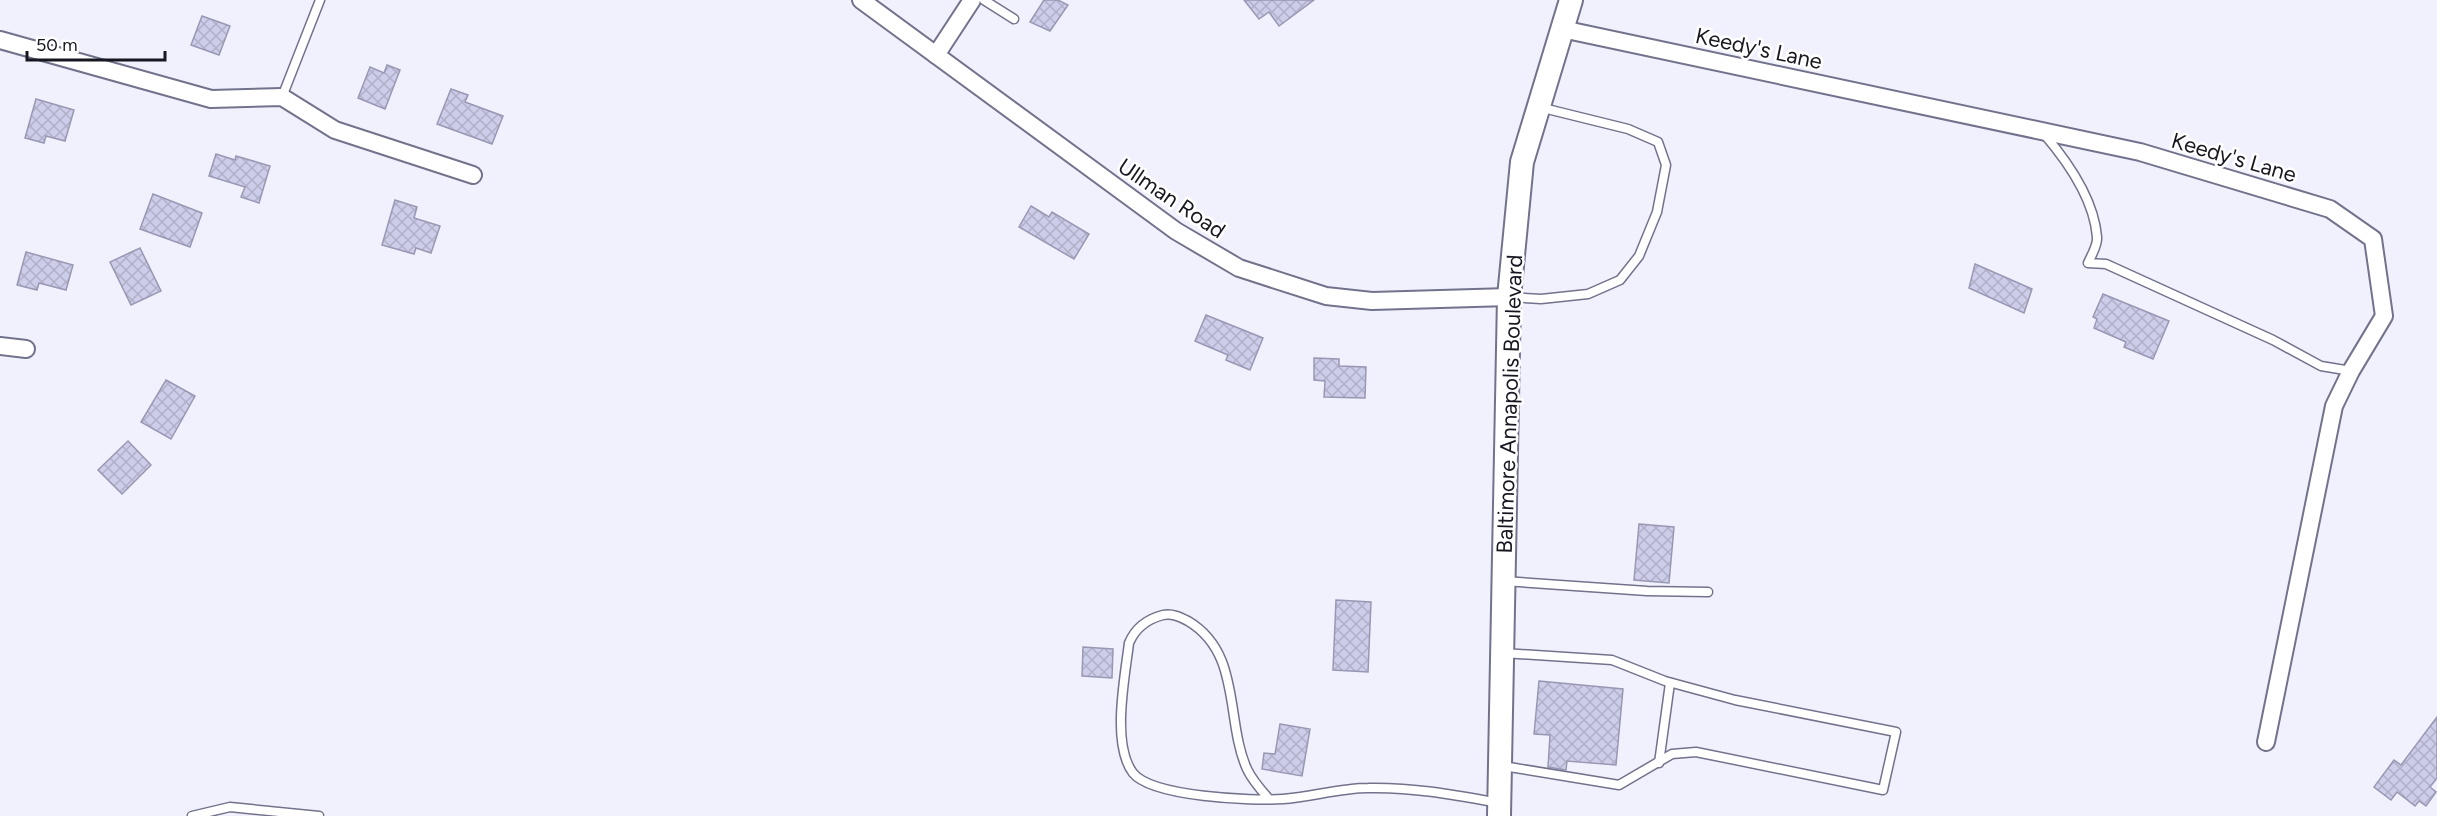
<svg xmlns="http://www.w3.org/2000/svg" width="2437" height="816" font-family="Figtree,sans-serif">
	<defs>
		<pattern id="building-cross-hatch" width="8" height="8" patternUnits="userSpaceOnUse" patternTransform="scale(1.5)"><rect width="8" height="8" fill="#cdcdea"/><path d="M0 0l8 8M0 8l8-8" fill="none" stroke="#afafc8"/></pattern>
	</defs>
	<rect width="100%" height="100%" fill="#f1f1fd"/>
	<g fill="url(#building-cross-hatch)" stroke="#9898b4" stroke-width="1.5">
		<polygon points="1044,0 1058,0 1068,5 1050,31 1030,22"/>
		<polygon points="1244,0 1314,0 1279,26 1269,12 1259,19"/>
		<polygon points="202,16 230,26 219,55 191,45"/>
		<polygon points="387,65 400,70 385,109 358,98 370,67 384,73"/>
		<polygon points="451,89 468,95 465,102 503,116 492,144 437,124"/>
		<polygon points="36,99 74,110 65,141 46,136 44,143 25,138"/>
		<polygon points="216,154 235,160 236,156 270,166 259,203 241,197 245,187 209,176"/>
		<polygon points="153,194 202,213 190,247 140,229"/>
		<polygon points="395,200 417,207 414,218 440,226 431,253 416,248 414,254 382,245"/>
		<polygon points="1031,206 1049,217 1052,212 1089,234 1074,259 1019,227"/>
		<polygon points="140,248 161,291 131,305 110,262"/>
		<polygon points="26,252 73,265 66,290 39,283 37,290 17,285"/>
		<polygon points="1975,264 2032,289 2024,313 1969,288"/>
		<polygon points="2103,294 2169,321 2153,359 2124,347 2126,342 2094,328 2097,319 2093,317"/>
		<polygon points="1206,315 1263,338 1250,370 1226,360 1228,355 1195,341"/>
		<polygon points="1314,358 1339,359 1339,366 1366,367 1365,398 1324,397 1325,381 1314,380"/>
		<polygon points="166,380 195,396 171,439 141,422"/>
		<polygon points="128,441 151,465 122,494 98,470"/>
		<polygon points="1639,524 1674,527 1669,583 1634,580"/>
		<polygon points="1336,600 1371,602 1368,672 1333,670"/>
		<polygon points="1083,647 1113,649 1112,678 1082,676"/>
		<polygon points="1539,681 1623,689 1616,765 1567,761 1566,770 1548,767 1550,735 1534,734"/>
		<polygon points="2437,717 2437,778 2430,787 2436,792 2426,806 2419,801 2415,806 2397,792 2391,800 2374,787 2394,760 2401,765"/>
		<polygon points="1280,724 1310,729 1302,776 1262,769 1264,753 1275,754"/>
	</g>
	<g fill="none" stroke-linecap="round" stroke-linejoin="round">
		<g stroke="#72728c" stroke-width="11">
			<g id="lane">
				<polyline points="984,0 1014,19"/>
				<polyline points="282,97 320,0"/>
				<path d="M2044,134C2068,162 2094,199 2097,237C2098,245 2091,256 2088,263L2106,264L2273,340L2321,366L2351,371"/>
				<polyline points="1510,297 1541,299 1588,294 1620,280 1639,256 1657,212 1666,165 1658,142 1628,129 1539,107"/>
				<polyline points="1504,581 1647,591 1708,592"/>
				<polyline points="1503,653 1612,660 1665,681 1735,700 1896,732 1883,790 1696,752 1672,754 1619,785 1503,766"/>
				<polyline points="1659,763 1670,683"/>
				<path d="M1269,799C1261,790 1252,780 1247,769C1225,720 1242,653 1188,621C1180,617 1172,613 1163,615C1147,619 1135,629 1129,643C1125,677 1111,744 1133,773C1152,797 1252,801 1283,799C1311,797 1340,788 1368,788C1413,787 1455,795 1499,803"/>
				<polyline points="192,816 230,807 319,816"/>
			</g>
		</g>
		<g stroke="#72728c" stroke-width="20">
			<g id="street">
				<polyline points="861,0 1176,231 1239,268 1326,296 1372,301 1509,297"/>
				<polyline points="1562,29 2140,152 2330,209 2373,239 2384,316 2351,371 2334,406 2266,742"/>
				<polyline points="0,40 211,99 282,97 335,130 473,175"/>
				<polyline points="936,55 972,0"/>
				<polyline points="0,346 26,349"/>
			</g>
		</g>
		<g stroke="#72728c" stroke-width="26">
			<polyline id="secondary" points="1499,816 1509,297 1522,162 1571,0"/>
		</g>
		<use href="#lane" stroke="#fff" stroke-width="8"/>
		<use href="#street" stroke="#fff" stroke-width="16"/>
		<use href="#secondary" stroke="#fff" stroke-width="22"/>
	</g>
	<g text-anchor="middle" stroke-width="5" stroke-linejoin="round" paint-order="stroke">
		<g font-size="22" fill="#171721" stroke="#fff">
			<text transform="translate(1759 48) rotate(12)" y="8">Keedy's Lane</text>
			<text transform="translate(2234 157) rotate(16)" y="8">Keedy's Lane</text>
			<text transform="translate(1172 198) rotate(34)" y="8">Ullman Road</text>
			<text transform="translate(1509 404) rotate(-88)" y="8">Baltimore Annapolis Boulevard</text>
		</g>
	</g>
	<path d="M27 51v9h138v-9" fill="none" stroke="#171721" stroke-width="3"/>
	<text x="36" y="51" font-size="18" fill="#171721" stroke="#ffffff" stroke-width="4.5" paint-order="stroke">50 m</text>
</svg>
